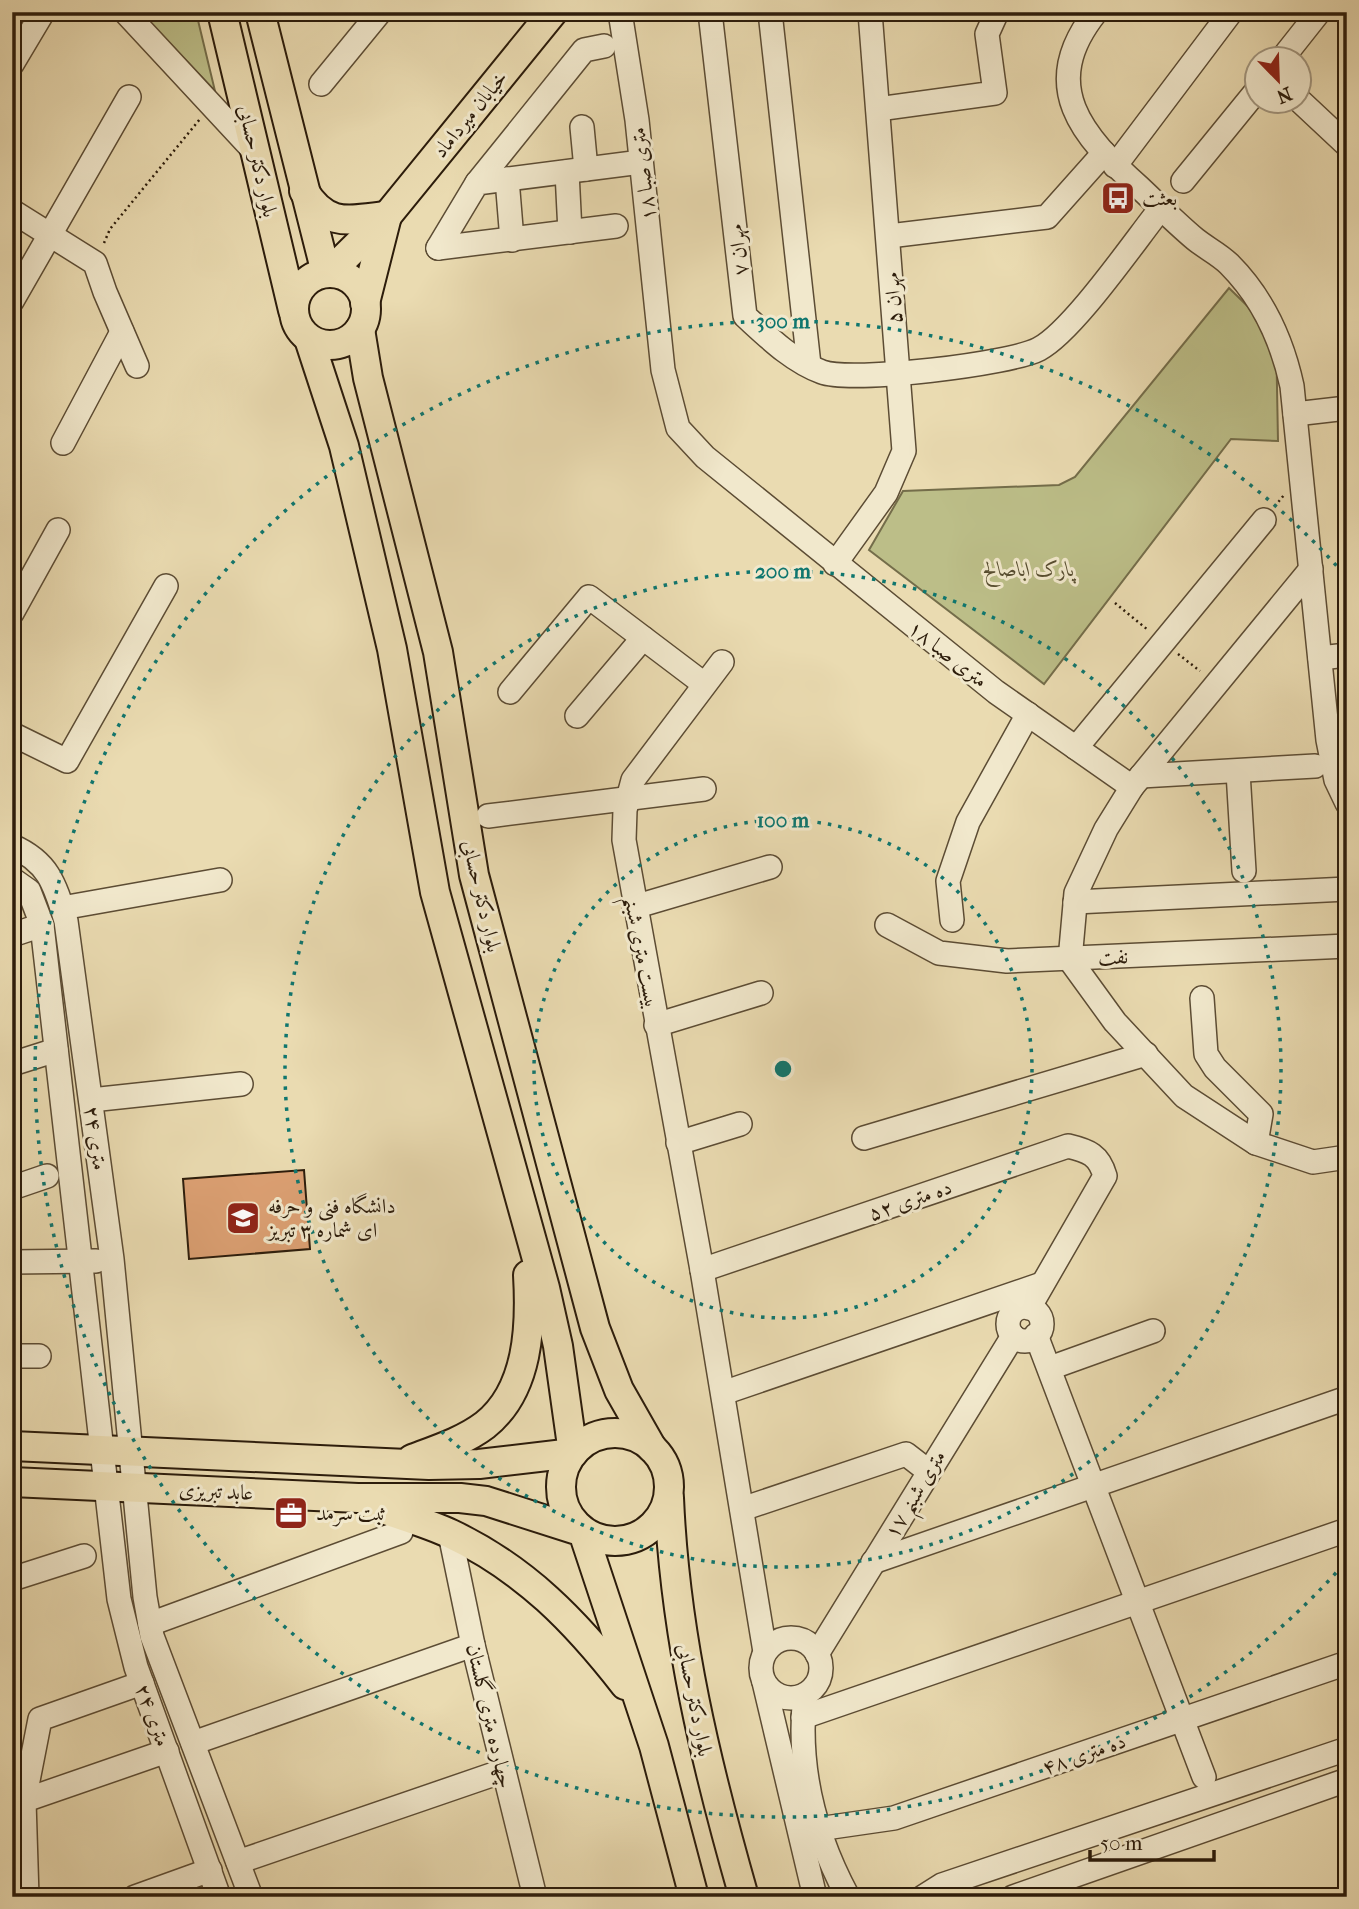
<svg xmlns="http://www.w3.org/2000/svg" width="1359" height="1909" font-family="'IM FELL French Canon',Amiri,serif">
	<rect width="100%" height="100%" fill="#eadbb1"/>
	<filter id="stains"><feTurbulence type="fractalNoise" baseFrequency=".00286" numOctaves="4"/><feColorMatrix values="0 0 0 0 .2 0 0 0 0 .09 0 0 0 0 .02 0 0 0 .5 -.17"/></filter>
	<radialGradient id="worn" r=".72"><stop offset=".6" stop-color="#630" stop-opacity="0"/><stop offset="1" stop-color="#630" stop-opacity=".3"/></radialGradient>
	<g fill="#bcbe88" stroke="#746d4a" stroke-width="2">
		<polygon points="140,12 196,12 215,91"/>
		<polygon points="1229,288 1276,334 1278,441 1231,439 1044,684 869,550 903,491 1059,485 1075,477"/>
	</g>
	<polygon fill="#dca073" stroke="#2c1c0b" stroke-width="2" points="304,1170 310,1249 189,1259 183,1179"/>
	<g fill="none" stroke-linecap="round" stroke-linejoin="round">
		<g stroke="#5c4c34" stroke-width="26">
			<g id="minor">
				<polyline points="125,12 255,152"/>
				<polyline points="620,12 637,120 663,370 678,428 705,457 996,692 1132,787"/>
				<path d="M710,12L745,316C768,337 792,361 822,372C852,383 1011,364 1039,349C1073,331 1134,242 1161,208"/>
				<polyline points="770,12 809,365"/>
				<path d="M1096,12C1037,86 1082,136 1140,188C1158,205 1176,223 1195,239C1206,248 1219,254 1229,264C1263,298 1282,340 1292,386L1328,740L1336,780L1347,803"/>
				<polyline points="1281,60 1319,12"/>
				<polyline points="12,64 43,12"/>
				<polyline points="321,84 380,12"/>
				<polyline points="1300,101 1347,145"/>
				<polyline points="878,109 995,93 987,34 997,12"/>
				<polyline points="582,127 586,169"/>
				<polyline points="1115,166 1231,12"/>
				<polyline points="567,172 570,232"/>
				<polyline points="507,179 512,240"/>
				<polyline points="1183,181 1258,89"/>
				<polyline points="477,183 584,50 604,46"/>
				<polyline points="12,211 95,263 105,292 137,366"/>
				<polyline points="889,236 1047,217 1104,153"/>
				<polyline points="438,248 477,183 641,162"/>
				<polyline points="438,248 616,226"/>
				<polyline points="12,301 129,97"/>
				<polyline points="1295,414 1347,408"/>
				<polyline points="63,443 122,332"/>
				<polyline points="835,564 886,493 904,451 870,12"/>
				<polyline points="1311,569 1132,787 1106,829 1076,893 1070,960 1115,1022 1184,1096 1256,1143 1313,1162 1347,1157"/>
				<polyline points="12,613 58,530"/>
				<polyline points="1320,658 1347,655"/>
				<polyline points="722,662 633,780 625,810 624,840 702,1270 765,1652"/>
				<polyline points="510,692 589,597 704,684"/>
				<polyline points="577,716 643,638"/>
				<polyline points="12,734 67,761 166,586"/>
				<polyline points="1076,748 1264,520"/>
				<polyline points="1238,772 1244,871"/>
				<polyline points="1141,776 1315,766"/>
				<polyline points="488,816 704,789"/>
				<path d="M12,846C49,862 55,885 66,921L112,1259L145,1597L152,1636L251,1897"/>
				<polyline points="12,879 29,891 42,925 119,1599 136,1667 219,1897"/>
				<polyline points="1075,902 1347,889"/>
				<polyline points="634,907 770,867"/>
				<polyline points="62,908 220,880"/>
				<polyline points="952,920 948,881 968,822 1028,714"/>
				<polyline points="887,925 939,953 1007,961 1347,946"/>
				<polyline points="12,935 42,925"/>
				<polyline points="1202,998 1206,1054 1215,1068 1261,1114 1256,1143"/>
				<polyline points="656,1025 761,993"/>
				<polyline points="12,1064 56,1050"/>
				<polyline points="91,1100 241,1084"/>
				<polyline points="864,1138 1146,1054"/>
				<polyline points="678,1143 740,1124"/>
				<polyline points="12,1188 47,1176"/>
				<polyline points="12,1262 96,1261"/>
				<path d="M702,1270L1068,1146C1089,1151 1099,1155 1105,1176L1029,1308"/>
				<circle cx="1025" cy="1324" r="17"/>
				<polyline points="1036,1335 1204,1777"/>
				<polyline points="12,1356 39,1356"/>
				<polyline points="1050,1368 1153,1331"/>
				<polyline points="723,1393 1042,1284"/>
				<polyline points="742,1509 906,1454 928,1471"/>
				<polyline points="450,1534 473,1645 535,1897"/>
				<polyline points="873,1562 1347,1398"/>
				<polyline points="12,1579 84,1556"/>
				<polyline points="150,1624 401,1532"/>
				<circle cx="791" cy="1668" r="30"/>
				<polyline points="817,1654 1013,1336"/>
				<polyline points="764,1682 815,1897"/>
				<path d="M805,1695C797,1766 814,1834 848,1897"/>
				<polyline points="803,1717 1347,1530"/>
				<polyline points="193,1743 473,1645"/>
				<polyline points="14,1804 167,1751"/>
				<polyline points="818,1829 894,1818 1347,1663"/>
				<polyline points="238,1862 503,1771"/>
				<polyline points="27,1897 24,1801 40,1719 142,1683"/>
				<polyline points="135,1897 210,1870"/>
				<polyline points="923,1897 942,1885 1347,1749"/>
				<polyline points="1013,1897 1347,1780"/>
			</g>
		</g>
		<g stroke="#2c1c0b" stroke-width="32">
			<g id="major">
				<polyline points="222,12 293,310"/>
				<polyline points="260,12 326,273"/>
				<path d="M304,191C327,228 349,220 387,216"/>
				<circle cx="330" cy="309" r="36"/>
				<polyline points="329,273 387,216 553,12"/>
				<polyline points="365,303 387,216"/>
				<polyline points="360,329 368,378 438,652 474,875 595,1328 619,1390 652,1448"/>
				<circle cx="615" cy="1487" r="54"/>
				<polyline points="12,1446 429,1465 479,1464 573,1453 558,1346 545,1288 435,892 392,649 344,446 309,339"/>
				<path d="M412,1459C436,1450 464,1441 485,1425C529,1390 531,1326 528,1275"/>
				<polyline points="12,1482 358,1498 460,1498 486,1501 583,1532 654,1746 694,1897"/>
				<path d="M669,1498C675,1637 706,1764 744,1897"/>
				<path d="M370,1504C397,1515 425,1522 451,1534C525,1569 576,1622 625,1685"/>
			</g>
		</g>
		<g stroke="#2c1c0b" stroke-width="2.5" stroke-dasharray="2 3.5" stroke-linecap="butt">
			<polyline points="104,243 110,229 200,119"/>
			<polyline points="1275,506 1284,495"/>
			<polyline points="1115,603 1148,630"/>
			<polyline points="1178,654 1200,671"/>
		</g>
		<use href="#minor" stroke="#f1e8cc" stroke-width="23"/>
		<use href="#major" stroke="#eadbb1" stroke-width="28"/>
	</g>
	<g fill="none" stroke="#0f766e" stroke-width="3.5" stroke-dasharray="3.5 7">
		<circle cx="783" cy="1069" r="249"/>
		<circle cx="783" cy="1069" r="498"/>
		<path d="M1343 1565A748 748 0 1 1 1343 573"/>
	</g>
	<defs>
		<g id="bus-square" transform="scale(1.75)"><rect x="-9" y="-9" width="18" height="18" rx="4" fill="#8f2418" stroke="#f1e8cc"/><path d="M-5-6H5V4H4V6H2V4H-2V6H-4V4H-5ZM-3.5-4V0h7V-4ZM-3.5 1.2v1.5H-2V1.2ZM2 1.2v1.5H3.5V1.2Z" fill="#fff"/></g>
		<g id="university-square" transform="scale(1.75)"><rect x="-9" y="-9" width="18" height="18" rx="4" fill="#8f2418" stroke="#f1e8cc"/><path d="M0-5L7-2L0 1L-7-2ZM-4 1L0 2.5L4 1V4Q0 6-4 4Z" fill="#fff"/></g>
		<g id="office-square" transform="scale(1.75)"><rect x="-9" y="-9" width="18" height="18" rx="4" fill="#8f2418" stroke="#f1e8cc"/><path d="M-6-3h4V-5.5h4V-3h4V5H-6ZM-1-4.5V-3h2v-1.5ZM-6 0V1H6V0Z" fill="#fff"/></g>
	</defs>
	<g fill-rule="evenodd">
		<use href="#bus-square" x="1118" y="198"/>
		<use href="#university-square" x="243" y="1218"/>
		<use href="#office-square" x="291" y="1513"/>
	</g>
	<g text-anchor="middle" stroke-width="6" stroke-linejoin="round" paint-order="stroke">
		<g font-size="21" fill="#2c1c0b" stroke="#f1e8cc">
			<text transform="translate(470 114) rotate(-51)" y="7">خیابان میرداماد</text>
			<text transform="translate(258 161) rotate(77)" y="7">بلوار دکتر حسابی</text>
			<text transform="translate(643 174) rotate(-97)" y="7">متری صبا ۱۸</text>
			<text transform="translate(738 250) rotate(-96)" y="7">مهران ۷</text>
			<text transform="translate(893 298) rotate(-94)" y="7">مهران ۵</text>
			<text transform="translate(948 654) rotate(38)" y="7">متری صبا ۱۸</text>
			<text transform="translate(482 896) rotate(77)" y="7">بلوار دکتر حسابی</text>
			<text transform="translate(642 952) rotate(79)" y="7">بیست متری شبنم</text>
			<text transform="translate(1113 957) rotate(-3)" y="7">نفت</text>
			<text transform="translate(96 1138) rotate(82)" y="7">۲۴ متری</text>
			<text transform="translate(910 1200) rotate(-19)" y="7">ده متری ۵۲</text>
			<text transform="translate(216 1491) rotate(3)" y="7">عابد تبریزی</text>
			<text transform="translate(915 1494) rotate(-59)" y="7">۱۷ متری شبنم</text>
			<text transform="translate(695 1700) rotate(79)" y="7">بلوار دکتر حسابی</text>
			<text transform="translate(153 1715) rotate(70)" y="7">۲۴ متری</text>
			<text transform="translate(490 1716) rotate(77)" y="7">چهارده متری گلستان</text>
			<text transform="translate(1084 1754) rotate(-19)" y="7">ده متری ۴۸</text>
		</g>
		<g font-size="21" fill="#2c1c0b" stroke="#f1e8cc" text-anchor="start">
			<text x="1142" y="205">بعثت</text>
			<text x="268" y="1213">دانشگاه فنی و حرفه<tspan x="268" dy="24">ای شماره ۳ تبریز</tspan></text>
			<text x="316" y="1520">ثبت سرمد</text>
		</g>
		<g font-size="21" font-style="italic" fill="#574d30" stroke="#f1e8cc">
			<text x="1029" y="576">پارک اباصالح</text>
		</g>
	</g>
	<circle cx="783" cy="1069" r="10" fill="#0f766e" stroke="#f1e8cc" stroke-width="3.5"/>
	<g font-size="21" text-anchor="middle" font-weight="bold" fill="#0f766e" stroke="#f1e8cc" stroke-width="6" stroke-linejoin="round" paint-order="stroke">
		<text x="783" y="328">300 m</text>
		<text x="783" y="578">200 m</text>
		<text x="783" y="827">100 m</text>
	</g>
	<rect width="1359" height="1909" fill="none" stroke="#eadbb1" stroke-width="42"/>
	<rect x="14" y="14" width="1331" height="1881" fill="none" stroke="#2c1c0b" stroke-width="3.5"/>
	<rect x="21" y="21" width="1317" height="1867" fill="none" stroke="#2c1c0b" stroke-width="2"/>
	<g transform="translate(1278 80) rotate(157)"><circle r="33" fill="#f1e8cc" stroke="#a2967f" stroke-width="2"/>
	<path d="M0-5L12 26L0 18L-12 26Z" fill="#8f2418"/>
	<text y="-10" font-size="19" font-weight="bold" text-anchor="middle" fill="#2c1c0b">N</text>
	</g>
	<path d="M1090 1850v10h124v-10" fill="none" stroke="#2c1c0b" stroke-width="3.5"/>
	<text x="1100" y="1850" font-size="21" fill="#2c1c0b" stroke="#f1e8cc" stroke-width="5" paint-order="stroke">50 m</text>
	<rect width="100%" height="100%" filter="url(#stains)"/>
	<rect width="100%" height="100%" fill="url(#worn)"/>
</svg>
